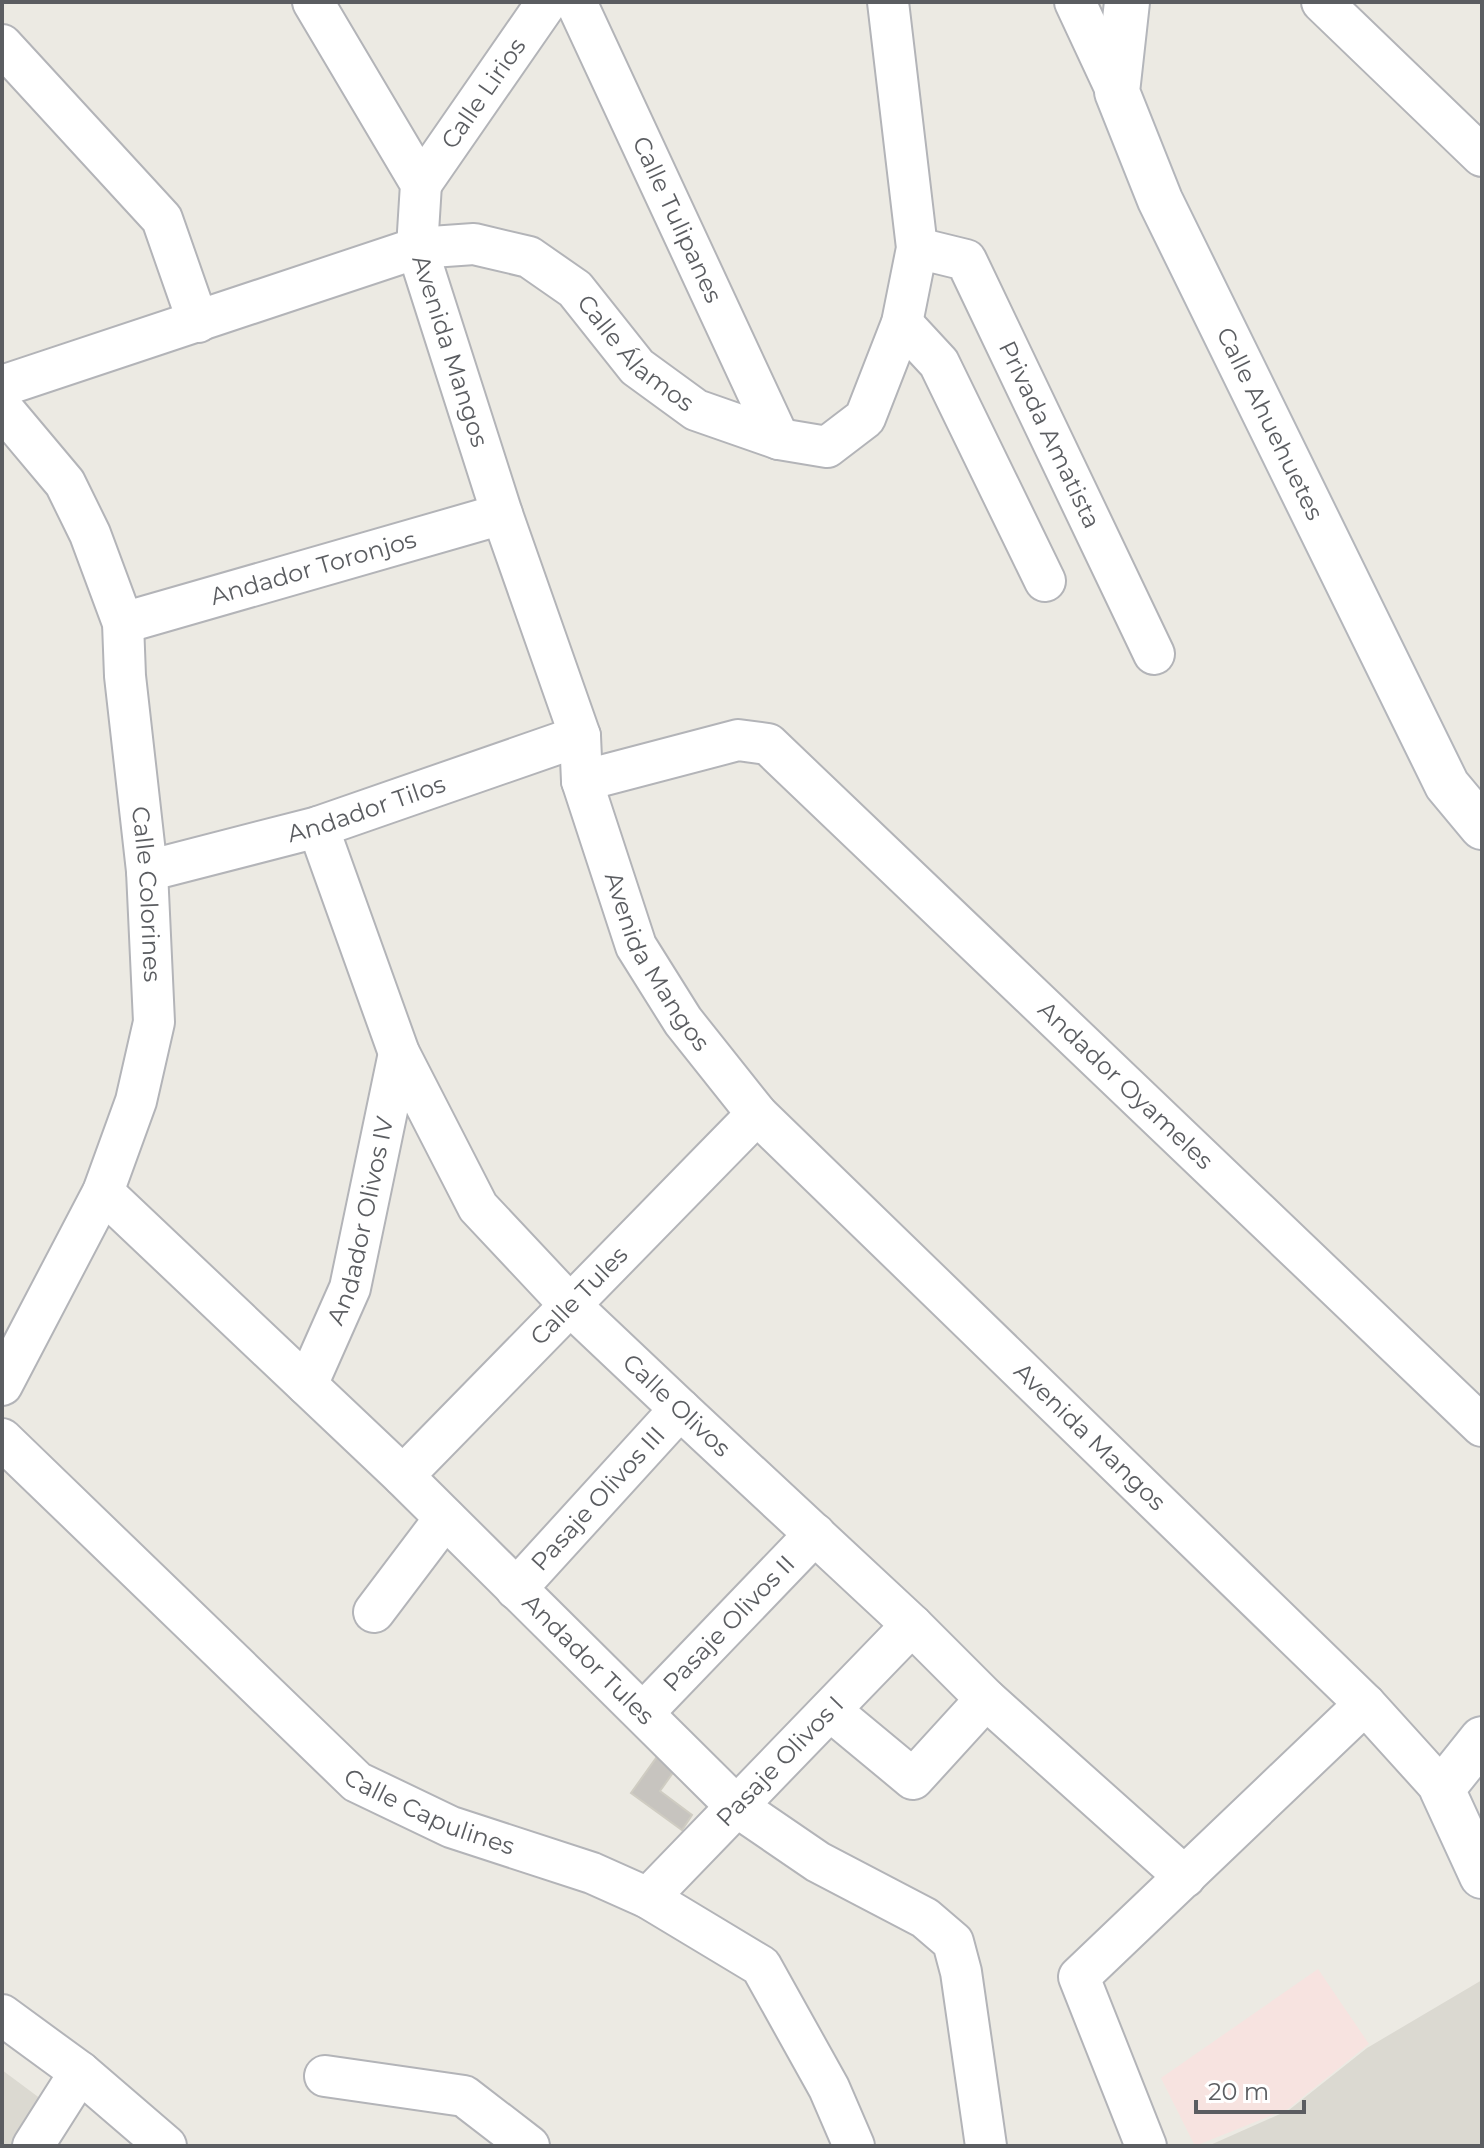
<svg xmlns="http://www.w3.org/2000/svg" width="1484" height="2148" font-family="Montserrat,sans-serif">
	<rect width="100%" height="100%" fill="#eceae3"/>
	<g fill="#dbd9d1">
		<polygon points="1482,1980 1482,2146 1208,2146 1289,2110 1367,2048"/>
		<polygon points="2,2070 49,2105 21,2146 2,2146"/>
	</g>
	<polygon fill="#f7e3e0" points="1318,1969 1369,2044 1288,2109 1195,2146 1161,2078"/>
	<polygon fill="#c7c4bf" stroke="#cfccc2" stroke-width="2" points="659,1754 677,1767 660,1791 692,1815 682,1830 631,1793"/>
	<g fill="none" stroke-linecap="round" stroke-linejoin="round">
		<g stroke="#b3b4b8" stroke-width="44">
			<g id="street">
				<path id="s1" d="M313,2L421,184L417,248L502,514L580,736L582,781L636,946L683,1021L757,1114L1365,1704L1442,1789"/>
				<path id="s2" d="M576,2L779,439"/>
				<polyline points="1075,2 1117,92"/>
				<polyline points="1322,2 1482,156"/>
				<polyline points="2,45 162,219 198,322"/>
				<path id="s3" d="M421,184L547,2"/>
				<path id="s4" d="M917,248L966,260L1154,654"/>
				<polyline points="902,323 939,363 1045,581"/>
				<path id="s5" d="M2,386L417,248L474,244L529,257L575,289L637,367L696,410L779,439L827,447L865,418L902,323L917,248L888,2"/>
				<path id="s6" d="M2,408L65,483L90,534L123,623L125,676L147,871L154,1022L136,1101L103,1192L2,1385"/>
				<path id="s7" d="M123,623L502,514"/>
				<path id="s8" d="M582,781L738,740L768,744L1482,1426"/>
				<path id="s9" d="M318,827L399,1053L478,1207L570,1305L680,1409L912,1625L986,1699L1185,1877"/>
				<path id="s10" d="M147,871L318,827L580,736"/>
				<path id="s11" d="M103,1192L403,1476L736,1806L818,1862L925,1918L953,1942L961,1972L986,2146"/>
				<path id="s12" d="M307,1385L350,1288L399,1053"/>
				<path id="s13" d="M2,1439L357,1782L451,1827L592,1873L648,1898L761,1966L829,2088L854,2146"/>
				<path id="s14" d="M403,1476L757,1114"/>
				<path id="s15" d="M516,1589L680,1409"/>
				<polyline points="374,1612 445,1518"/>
				<polyline points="831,1711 913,1779 986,1699"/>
				<path id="s16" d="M643,1713L815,1534"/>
				<path id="s17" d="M648,1898L912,1625"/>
				<polyline points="2,2015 80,2072 166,2146"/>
				<polyline points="325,2076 464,2096 529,2146"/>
				<polyline points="33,2146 80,2072"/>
				<polyline points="1146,2146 1079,1977 1365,1704"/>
			</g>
		</g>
		<g stroke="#b4b6bb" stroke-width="48">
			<g id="secondary">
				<path id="s18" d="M1127,2L1117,92L1160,200L1447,785L1482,827"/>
				<polyline points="1482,1739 1442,1789 1482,1876"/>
			</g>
		</g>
		<use href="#street" stroke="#fff" stroke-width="40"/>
		<use href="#secondary" stroke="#fff" stroke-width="44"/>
	</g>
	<g text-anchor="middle" stroke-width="6" stroke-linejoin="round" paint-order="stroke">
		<g font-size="24" fill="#5b5d61" stroke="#fff">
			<text dy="8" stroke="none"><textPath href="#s3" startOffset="110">Calle Lirios</textPath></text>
			<text dy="8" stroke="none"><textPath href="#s2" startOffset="240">Calle Tulipanes</textPath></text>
			<text dy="8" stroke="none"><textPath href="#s5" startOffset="696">Calle Álamos</textPath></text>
			<text dy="8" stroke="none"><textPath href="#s1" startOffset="384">Avenida Mangos</textPath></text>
			<text dy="8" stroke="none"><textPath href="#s18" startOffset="456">Calle Ahuehuetes</textPath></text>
			<text dy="8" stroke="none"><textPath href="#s4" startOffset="244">Privada Amatista</textPath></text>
			<text dy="8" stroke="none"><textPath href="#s7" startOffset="198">Andador Toronjos</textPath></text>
			<text dy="8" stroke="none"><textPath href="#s10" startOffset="228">Andador Tilos</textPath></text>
			<text dy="8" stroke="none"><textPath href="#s6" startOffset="522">Calle Colorines</textPath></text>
			<text dy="8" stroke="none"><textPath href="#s1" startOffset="1032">Avenida Mangos</textPath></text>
			<text dy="8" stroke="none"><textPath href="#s8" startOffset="686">Andador Oyameles</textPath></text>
			<text dy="8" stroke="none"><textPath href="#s12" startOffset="174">Andador Olivos IV</textPath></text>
			<text dy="8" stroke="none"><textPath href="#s14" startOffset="252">Calle Tules</textPath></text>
			<text dy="8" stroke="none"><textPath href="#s9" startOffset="694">Calle Olivos</textPath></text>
			<text dy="8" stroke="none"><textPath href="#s1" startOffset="1680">Avenida Mangos</textPath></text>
			<text dy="8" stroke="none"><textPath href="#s15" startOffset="122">Pasaje Olivos III</textPath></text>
			<text dy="8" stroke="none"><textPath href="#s16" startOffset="124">Pasaje Olivos II</textPath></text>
			<text dy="8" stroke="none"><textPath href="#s11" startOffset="674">Andador Tules</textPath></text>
			<text dy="8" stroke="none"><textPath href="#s17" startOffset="190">Pasaje Olivos I</textPath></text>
			<text dy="8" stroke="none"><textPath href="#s13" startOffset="572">Calle Capulines</textPath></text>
		</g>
	</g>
	<rect width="1484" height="2148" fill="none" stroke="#5b5d61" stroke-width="8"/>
	<path d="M1196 2100v12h108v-12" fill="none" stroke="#5b5d61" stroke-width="4"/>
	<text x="1208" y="2100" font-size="24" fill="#5b5d61" stroke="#ffffff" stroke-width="6" paint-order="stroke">20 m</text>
</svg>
